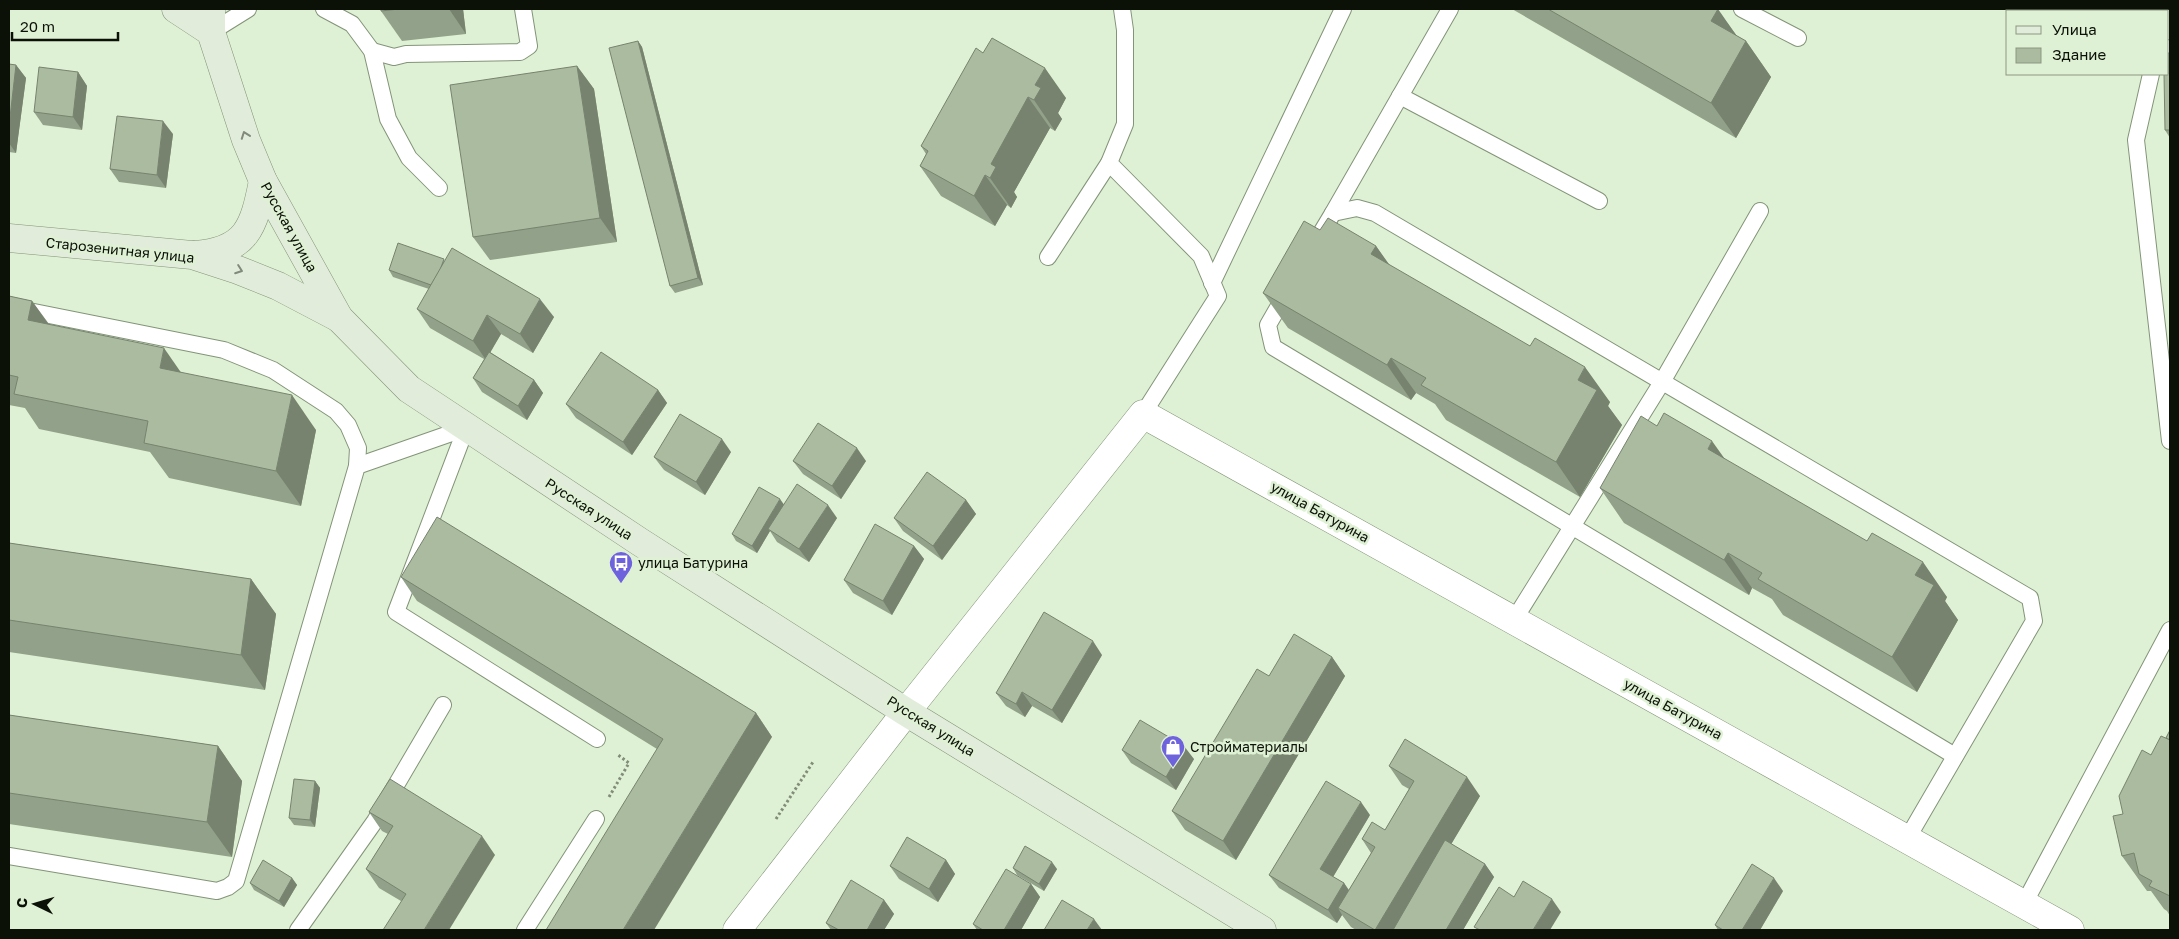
<svg xmlns="http://www.w3.org/2000/svg" width="2179" height="939" font-family="'Golos Text',sans-serif">
	<rect width="100%" height="100%" fill="#dff1d4"/>
	<g fill="none" stroke-linecap="round" stroke-linejoin="round">
		<g stroke="#839479" stroke-width="18">
			<g id="service">
				<polyline points="324,9 352,24 372,51 388,119 409,158 439,188"/>
				<polyline points="1122,9 1125,30 1125,124 1109,163 1201,256 1218,296 1143,414"/>
				<polyline points="1742,9 1798,38"/>
				<polyline points="211,32 248,9"/>
				<polyline points="372,51 394,57 406,54 520,52 529,46 523,9"/>
				<polyline points="2168,51 2170,48"/>
				<polyline points="2151,74 2136,140 2170,441"/>
				<polyline points="1400,96 1599,201"/>
				<polyline points="1333,213 1450,9"/>
				<polyline points="1318,238 1333,213 1357,208 1375,213 2030,598 2034,621 1907,839"/>
				<polyline points="1048,257 1109,163"/>
				<polyline points="1212,283 1343,9"/>
				<polyline points="1287,292 1268,325 1273,347 1955,756"/>
				<polyline points="9,307 224,350 273,370 336,411 348,425 358,448 357,466"/>
				<polyline points="466,428 396,612 597,739"/>
				<polyline points="1514,620 1662,382 1760,211"/>
				<polyline points="9,856 217,891 228,887 236,881 357,466 466,428"/>
				<polyline points="2024,904 2170,630"/>
				<polyline points="298,930 375,821 443,705"/>
				<polyline points="525,930 596,819"/>
			</g>
		</g>
		<g stroke="#839479" stroke-width="29">
			<polyline id="minor" points="737,930 906,712"/>
		</g>
		<g stroke="#839479" stroke-width="29">
			<polyline id="tertiary" points="906,712 1143,414 2070,930"/>
		</g>
		<g stroke="#839479" stroke-width="29">
			<g id="secondary">
				<polyline points="176,9 211,32"/>
				<polyline points="211,9 211,32 246,140 263,181 339,318 409,389 640,542 906,712 1262,930"/>
				<polyline points="9,238 192,255 238,270 278,286 339,318"/>
				<path d="M195,255C247,251 254,227 263,181"/>
			</g>
		</g>
		<g stroke="#818d79" stroke-width="3" stroke-dasharray="2.5 2.5" stroke-linecap="butt">
			<polyline points="609,797 629,763 618,755"/>
			<polyline points="776,819 813,762"/>
		</g>
		<use href="#service" stroke="#fff" stroke-width="16"/>
		<use href="#minor" stroke="#fff" stroke-width="28"/>
		<use href="#tertiary" stroke="#fff" stroke-width="28"/>
		<use href="#secondary" stroke="#e1edda" stroke-width="28"/>
	</g>
	<g fill="#92a189">
		<polygon points="381,9 463,9 466,34 402,41 381,11"/>
		<polygon points="1512,9 1717,9 1737,36 1746,41 1771,77 1736,138"/>
		<polygon points="638,41 642,47 703,285 675,293 670,286"/>
		<polygon points="2170,51 2170,138 2165,130"/>
		<polygon points="983,53 1066,98 1058,113 1062,119 1055,131 1050,128 1014,192 1017,197 1011,208 1007,205 995,226 941,196 920,166 926,154 921,146"/>
		<polygon points="9,64 16,65 26,78 16,153 9,152"/>
		<polygon points="577,66 594,89 617,242 490,260 473,237"/>
		<polygon points="78,72 87,86 82,130 43,125 34,112"/>
		<polygon points="173,134 166,188 119,182 110,169"/>
		<polygon points="1376,246 1389,265 1610,402 1608,406 1622,425 1580,497 1446,420 1435,404 1416,393 1411,400 1288,328 1263,293"/>
		<polygon points="445,261 554,317 533,353 501,334 490,352 534,380 543,393 527,420 482,392 473,378 484,359 430,328 417,309 429,289 393,277 389,270"/>
		<polygon points="9,296 32,301 49,324 180,372 316,430 301,506 169,478 150,452 39,429 25,408 9,405"/>
		<polygon points="658,390 667,403 632,455 576,418 566,404"/>
		<polygon points="1657,426 1726,460 1947,597 1945,601 1958,620 1917,692 1783,615 1772,599 1752,588 1749,595 1624,523 1600,488"/>
		<polygon points="731,452 705,495 664,470 654,457"/>
		<polygon points="793,461 866,461 841,499 803,474"/>
		<polygon points="966,500 976,514 942,560 903,531 894,518"/>
		<polygon points="784,505 837,518 809,562 777,542 770,531 757,553 736,541 732,534"/>
		<polygon points="9,543 251,579 276,614 265,690 9,652"/>
		<polygon points="914,546 924,559 892,615 853,593 844,580"/>
		<polygon points="401,577 756,713 772,737 657,749 417,601"/>
		<polygon points="1102,655 1062,723 1032,706 1025,717 1006,706 996,693"/>
		<polygon points="1332,657 1345,676 1236,860 1185,830 1172,811 1269,676"/>
		<polygon points="9,715 218,746 242,781 232,857 9,824"/>
		<polygon points="2170,730 2170,916 2167,911 2164,909 2151,891 2147,891 2122,856 2123,814"/>
		<polygon points="1122,750 1194,759 1176,790 1131,763"/>
		<polygon points="1389,766 1480,796 1451,844 1485,864 1494,877 1463,930 1356,930 1351,927 1342,915 1337,923 1279,888 1269,875 1370,815 1333,877 1344,883 1349,890 1371,853 1362,839 1385,830 1409,789 1402,785"/>
		<polygon points="315,781 320,788 315,827 294,825 289,818"/>
		<polygon points="369,812 495,855 401,901 379,888 366,869 388,834 382,831"/>
		<polygon points="946,860 955,874 938,902 899,879 890,866"/>
		<polygon points="1013,868 1057,869 1044,891 1017,875"/>
		<polygon points="292,878 297,885 284,907 254,890 250,883"/>
		<polygon points="1031,884 1040,897 1021,930 977,930 973,924"/>
		<polygon points="1783,891 1760,930 1718,930 1715,925"/>
		<polygon points="884,900 894,914 884,930 831,930 826,923"/>
	</g>
	<g fill="#77836f">
		<polygon points="449,9 463,9 466,34"/>
		<polygon points="1718,9 1743,45 1711,21"/>
		<polygon points="638,41 642,47 703,285 698,278"/>
		<polygon points="1746,41 1771,77 1736,138 1711,103"/>
		<polygon points="16,65 26,78 16,153 9,143 9,126"/>
		<polygon points="577,66 594,89 617,242 600,218"/>
		<polygon points="1045,68 1066,98 1058,113 1062,119 1055,131 1034,100 1035,85"/>
		<polygon points="78,72 87,86 82,130 73,117"/>
		<polygon points="1028,97 1050,128 1014,192 1017,197 1011,208 990,178 991,164"/>
		<polygon points="163,121 173,134 166,188 157,175"/>
		<polygon points="985,175 1007,205 995,226 974,196"/>
		<polygon points="1376,246 1401,281 1371,254"/>
		<polygon points="540,299 554,317 533,353 520,334"/>
		<polygon points="32,301 57,336 28,320"/>
		<polygon points="487,315 501,334 486,360 473,341"/>
		<polygon points="164,348 189,384 160,368"/>
		<polygon points="1391,358 1416,393 1411,400 1387,365"/>
		<polygon points="1585,367 1610,402 1608,406 1622,425 1580,497 1556,462 1578,380"/>
		<polygon points="534,380 543,393 527,420 518,406"/>
		<polygon points="658,390 667,403 632,455 623,442"/>
		<polygon points="292,395 316,430 301,506 276,471"/>
		<polygon points="722,439 731,452 705,495 696,482"/>
		<polygon points="1712,441 1737,476 1708,449"/>
		<polygon points="857,448 866,461 841,499 832,486"/>
		<polygon points="780,499 785,506 768,529 770,531 757,553 752,546"/>
		<polygon points="966,500 976,514 942,560 933,546"/>
		<polygon points="828,505 837,518 809,562 799,549"/>
		<polygon points="914,546 924,559 892,615 883,601"/>
		<polygon points="1728,553 1752,588 1749,595 1724,560"/>
		<polygon points="1923,562 1947,597 1945,601 1958,620 1917,692 1892,657 1915,575"/>
		<polygon points="251,579 276,614 265,690 241,655"/>
		<polygon points="1093,641 1102,655 1062,723 1052,710"/>
		<polygon points="1332,657 1345,676 1236,860 1223,841"/>
		<polygon points="1022,692 1032,706 1025,717 1016,704"/>
		<polygon points="756,713 772,737 654,930 623,930"/>
		<polygon points="218,746 242,781 232,857 207,822"/>
		<polygon points="1184,746 1194,759 1176,790 1166,777"/>
		<polygon points="1467,777 1480,796 1400,930 1375,930"/>
		<polygon points="315,781 320,788 315,827 310,820"/>
		<polygon points="1361,802 1370,815 1330,882 1320,869"/>
		<polygon points="482,836 495,855 449,930 424,930"/>
		<polygon points="946,860 955,874 938,902 929,889"/>
		<polygon points="1052,862 1057,869 1044,891 1039,884"/>
		<polygon points="1485,864 1494,877 1463,930 1446,930"/>
		<polygon points="292,878 297,885 284,907 279,901"/>
		<polygon points="1774,878 1783,891 1760,930 1742,930"/>
		<polygon points="1344,883 1353,897 1338,908 1342,915 1337,923 1328,910"/>
		<polygon points="1031,884 1040,897 1021,930 1004,930"/>
		<polygon points="1552,899 1561,912 1550,930 1533,930"/>
		<polygon points="884,900 894,914 884,930 867,930"/>
		<polygon points="1094,919 1102,930 1087,930"/>
	</g>
	<g fill="#aabb9f" stroke="#77836f">
		<polygon points="381,9 399,9 381,11"/>
		<polygon points="1548,9 1718,9 1711,21 1746,41 1711,103"/>
		<polygon points="992,38 1045,68 1035,85 1041,88 1034,100 1028,97 991,164 996,167 990,178 985,175 974,196 920,166 928,151 921,146 976,48 983,53"/>
		<polygon points="638,41 698,278 670,286 609,48"/>
		<polygon points="2170,51 2170,130 2165,130 2164,74 2168,74 2168,54"/>
		<polygon points="9,64 16,65 9,126"/>
		<polygon points="577,66 600,218 473,237 450,85"/>
		<polygon points="39,67 78,72 73,117 34,112"/>
		<polygon points="117,116 163,121 157,175 110,169"/>
		<polygon points="1328,218 1376,246 1371,254 1530,346 1535,338 1585,367 1578,380 1597,390 1556,462 1421,385 1426,378 1391,358 1387,365 1263,293 1304,221 1320,230"/>
		<polygon points="398,243 444,259 440,270 431,285 389,270"/>
		<polygon points="452,248 540,299 520,334 487,315 473,341 417,309"/>
		<polygon points="9,296 32,301 28,320 164,348 160,368 292,395 276,471 144,443 148,421 14,394 18,377 9,375"/>
		<polygon points="489,352 534,380 518,406 473,378"/>
		<polygon points="601,352 658,390 623,442 566,404"/>
		<polygon points="1664,413 1712,441 1708,449 1867,541 1872,533 1923,562 1915,575 1934,585 1892,657 1758,579 1762,573 1728,553 1724,560 1600,488 1641,416 1657,426"/>
		<polygon points="680,414 722,439 696,482 654,457"/>
		<polygon points="818,423 857,448 832,486 793,461"/>
		<polygon points="927,472 966,500 933,546 894,518"/>
		<polygon points="797,484 828,505 799,549 768,529"/>
		<polygon points="759,487 780,499 752,546 732,534"/>
		<polygon points="437,517 756,713 623,930 546,930 663,739 401,577"/>
		<polygon points="875,524 914,546 883,601 844,580"/>
		<polygon points="9,543 251,579 241,655 9,620"/>
		<polygon points="1044,612 1093,641 1052,710 1022,692 1016,704 996,693"/>
		<polygon points="1294,634 1332,657 1223,841 1172,811 1257,669 1269,676"/>
		<polygon points="9,715 218,746 207,822 9,793"/>
		<polygon points="1140,720 1184,746 1166,777 1122,750"/>
		<polygon points="2170,730 2170,740 2166,738"/>
		<polygon points="2161,736 2170,740 2170,896 2149,886 2152,881 2139,874 2134,853 2122,856 2113,816 2123,814 2119,796 2142,750 2151,755"/>
		<polygon points="1405,739 1467,777 1375,930 1338,908 1375,847 1362,839 1372,822 1385,830 1414,781 1389,766"/>
		<polygon points="294,779 315,781 310,820 289,818"/>
		<polygon points="390,779 482,836 424,930 383,930 406,894 366,869 393,826 369,812"/>
		<polygon points="1326,781 1361,802 1320,869 1344,883 1328,910 1269,875"/>
		<polygon points="907,837 946,860 929,889 890,866"/>
		<polygon points="1445,840 1485,864 1446,930 1393,930"/>
		<polygon points="1025,846 1052,862 1039,884 1013,868"/>
		<polygon points="263,860 292,878 279,901 250,883"/>
		<polygon points="1752,864 1774,878 1742,930 1723,930 1715,925"/>
		<polygon points="1006,869 1031,884 1004,930 983,930 973,924"/>
		<polygon points="851,880 884,900 867,930 839,930 826,923"/>
		<polygon points="1523,881 1552,899 1533,930 1480,930 1474,927 1499,887 1514,897"/>
		<polygon points="1062,900 1094,919 1087,930 1044,930"/>
	</g>
	<defs><path id="oneway-chevron" d="M-2-3.5L2.5 0L-2 3.5" fill="none" stroke-width="1.6" stroke-linecap="round" stroke-linejoin="round" transform="scale(1.25)"/></defs>
	<g stroke="#818a7c">
		<use href="#oneway-chevron" transform="translate(245 135) rotate(-110)"/>
		<use href="#oneway-chevron" transform="translate(239 270) rotate(20)"/>
	</g>
	<defs>
		<g id="bus-pin" transform="scale(1.25)"><path d="M0 17L-7.5 6A9.5 9.5 0 1 1 7.5 6Z" fill="#6e63dd" stroke="#dff1d4"/><path d="M-5-6H5V4H4V6H2V4H-2V6H-4V4H-5ZM-3.5-4V0h7V-4ZM-3.5 1.2v1.5H-2V1.2ZM2 1.2v1.5H3.5V1.2Z" fill="#fff"/></g>
		<g id="shop-pin" transform="scale(1.25)"><path d="M0 17L-7.5 6A9.5 9.5 0 1 1 7.5 6Z" fill="#6e63dd" stroke="#dff1d4"/><path d="M-5-2.5h2.3a2.7 3.5 0 0 1 5.4 0H5L5.5 6h-11ZM-1.5-2.5h3a1.5 2.3 0 0 0-3 0Z" fill="#fff"/></g>
	</defs>
	<g fill-rule="evenodd">
		<use href="#bus-pin" x="621" y="563"/>
		<use href="#shop-pin" x="1173" y="747"/>
	</g>
	<g text-anchor="middle" stroke-width="5" stroke-linejoin="round" paint-order="stroke">
		<g font-size="14" fill="#0c1108" stroke="#dff1d4">
			<text transform="translate(289 227) rotate(61)" y="5">Русская улица</text>
			<text transform="translate(120 250) rotate(6)" y="5">Старозенитная улица</text>
			<text transform="translate(589 509) rotate(33)" y="5">Русская улица</text>
			<text transform="translate(1320 512) rotate(29)" y="5">улица Батурина</text>
			<text transform="translate(1673 709) rotate(29)" y="5">улица Батурина</text>
			<text transform="translate(931 726) rotate(32)" y="5">Русская улица</text>
		</g>
		<g font-size="14" fill="#0c1108" stroke="#dff1d4" text-anchor="start">
			<text x="638" y="568">улица Батурина</text>
			<text x="1190" y="752">Стройматериалы</text>
		</g>
	</g>
	<rect width="2179" height="939" fill="none" stroke="#0c1108" stroke-width="20"/>
	<rect x="2006" y="10" width="162" height="65" fill="#dff1d4" stroke="#8b9782"/>
	<rect x="2016" y="26" width="25" height="8" fill="#e1edda" stroke="#8b9782"/>
	<text x="2052" y="35" font-size="15" fill="#0c1108">Улица</text>
	<rect x="2016" y="48" width="25" height="15" fill="#aabb9f" stroke="#8b9782"/>
	<text x="2052" y="60" font-size="15" fill="#0c1108">Здание</text>
	<g transform="translate(35 904) rotate(275)" stroke="#dff1d4" stroke-width="4" paint-order="stroke">
	<path d="M0-4L9 19L0 12L-9 19Z" fill="#0c1108"/>
	<text y="-8" font-size="14" font-weight="bold" text-anchor="middle" fill="#0c1108">С</text>
	</g>
	<path d="M12 32v8h106v-8" fill="none" stroke="#0c1108" stroke-width="2.5"/>
	<text x="20" y="32" font-size="15" fill="#0c1108" stroke="#dff1d4" stroke-width="4" paint-order="stroke">20 m</text>
</svg>
